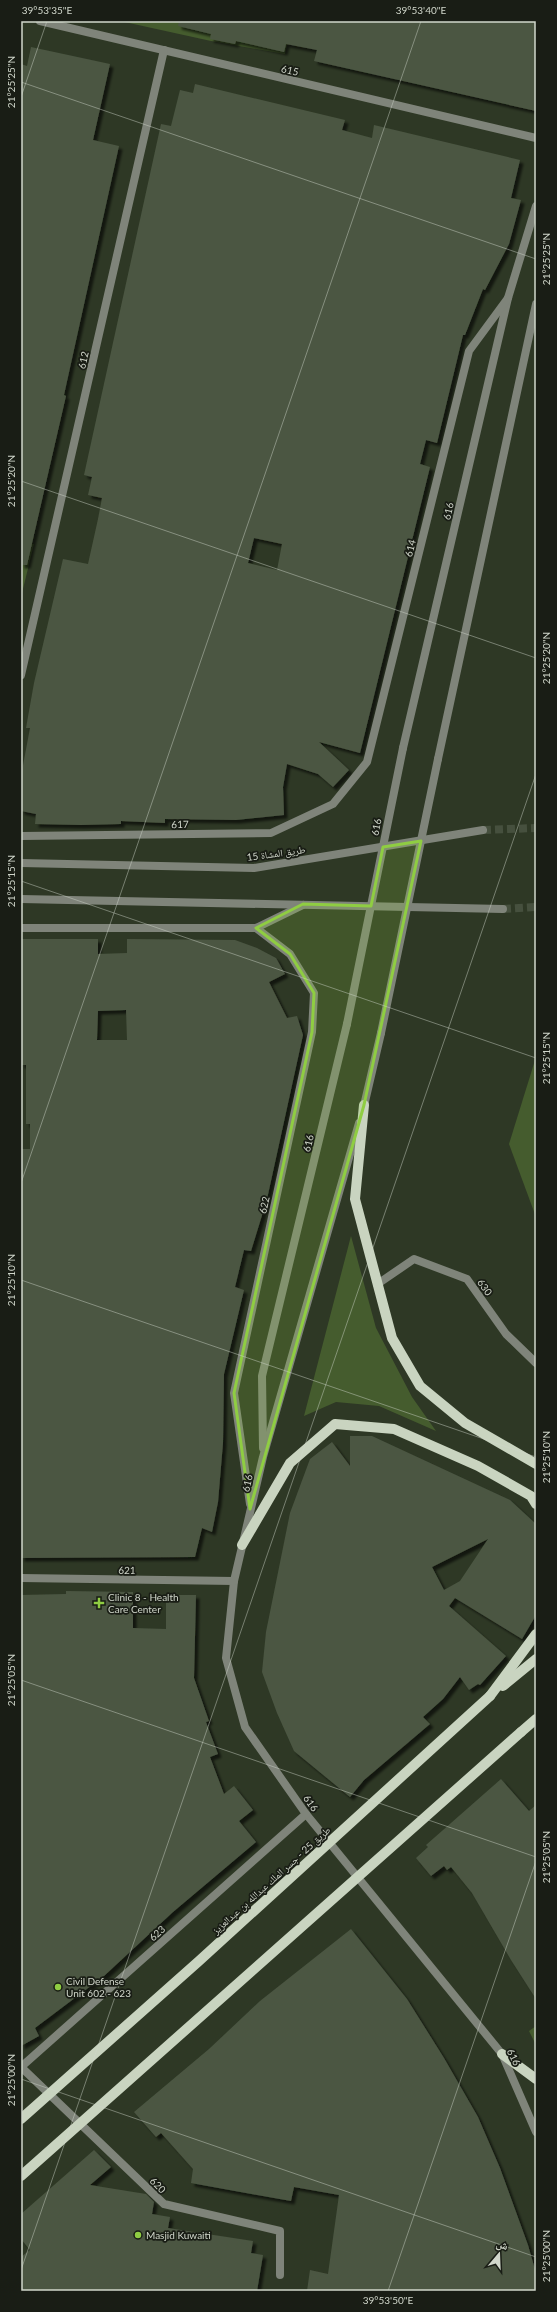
<svg xmlns="http://www.w3.org/2000/svg" width="557" height="2312" font-family="Lato,'Noto Naskh Arabic',sans-serif">
	<defs>
		<filter id="shadow"><feDropShadow dx="3.5" dy="3.5" stdDeviation="1" flood-color="#0009"/></filter>
	</defs>
	<rect width="100%" height="100%" fill="#2e3825"/>
	<g fill="#455c2e">
		<polygon points="120,21 292,21 285,54 211,41"/>
		<polygon points="21,541 34,544 21,597"/>
		<polygon points="536,1057 536,1217 509,1144"/>
		<polygon points="351,1236 376,1328 412,1397 436,1431 379,1406 336,1402 304,1416"/>
		<polygon points="536,2026 536,2045 529,2031"/>
	</g>
	<g fill="#4b5642" fill-rule="evenodd" filter="url(#shadow)">
		<polygon points="179,21 536,21 536,111 314,61 317,50 286,44 284,52 236,41 235,44 210,39 211,34 178,26"/>
		<polygon points="31,47 110,64 93,140 119,146 64,395 66,396 27,565 21,565 21,64 27,66"/>
		<path d="M195,84L345,120L342,130L372,138L374,125L520,160L511,198L521,200L509,244L485,290L483,289L465,335H463L437,443L426,440L420,464L430,467L360,753L319,742L349,770L333,787L318,774L287,764L283,787L284,815L236,820L165,819V823L121,821V824L81,825L35,824L36,814L21,811V776L30,728H26L34,683L63,559L88,564L98,519L102,498L88,495L92,477L84,475L161,124L171,126L180,90L193,93ZM254,538L282,544L277,570L248,563Z"/>
		<path d="M21,939H98V954L127,953V939L235,940L257,948L276,958L285,974L269,982L287,1018L297,1016L303,1035L267,1199L251,1251L244,1250L235,1287L244,1290L224,1374L223,1443L218,1502L212,1532L202,1528L195,1557L21,1558V1149H30V1124H26V1065H21ZM126,1010L127,1040H97L98,1011Z"/>
		<path d="M350,1436H372L510,1500L536,1524V1615L522,1639L455,1598L449,1606L506,1656L480,1685L478,1684L469,1690L460,1677L443,1699L423,1717L430,1724L364,1780L350,1797L294,1751L277,1713L262,1672L266,1632L290,1513L310,1459L332,1442L350,1466ZM488,1539L460,1581L444,1590L432,1567Z"/>
		<polygon points="66,1591 133,1592 133,1628 166,1629 166,1595 196,1595 194,1678 209,1721 206,1722 218,1754 210,1757 224,1794 234,1786 253,1810 239,1821 256,1842 173,1912 104,1976 35,2028 39,2036 21,2046 21,1595 66,1594"/>
		<polygon points="501,1779 529,1811 536,1805 536,1999 511,1960 472,1893 451,1867 447,1870 444,1866 431,1876 416,1858 428,1847 426,1845"/>
		<polygon points="351,1929 407,1999 444,2058 478,2117 500,2168 528,2245 536,2273 536,2291 307,2291 310,2270 328,2274 339,2195 294,2187 291,2201 191,2183 193,2169 161,2133 156,2137 134,2112 209,2049 260,2001"/>
		<polygon points="94,2150 111,2167 90,2185 146,2194 154,2202 152,2214 170,2217 168,2228 253,2241 251,2253 263,2255 257,2291 21,2291 21,2257 30,2250 21,2239 21,2214"/>
	</g>
	<g fill="none" stroke-linecap="round" stroke-linejoin="round">
		<g stroke="#46503e" stroke-width="8" stroke-dasharray="8 4" stroke-linecap="butt">
			<polyline points="483,830 536,828"/>
			<polyline points="503,909 536,907"/>
		</g>
		<g stroke="#7f847a" stroke-width="8">
			<polyline points="21,863 254,868 483,830"/>
			<polyline points="21,899 503,909"/>
			<polyline points="21,928 256,928 303,905"/>
		</g>
		<g stroke="#7f847a" stroke-width="8">
			<polyline points="40,21 536,138"/>
			<polyline points="21,675 164,50"/>
			<polyline points="403,748 508,298 536,206"/>
			<polyline points="438,759 536,304"/>
			<polyline points="21,836 271,833 333,804 367,762 469,351 508,298"/>
			<polyline points="363,1110 381,1033"/>
			<polyline points="359,1123 263,1457 234,1581 226,1658 245,1727 306,1814 502,2054 536,2132"/>
			<polyline points="379,1283 414,1259 467,1279 506,1334 536,1363"/>
			<polyline points="263,1448 262,1376 347,1024"/>
			<polyline points="250,1504 234,1393 312,1032 314,993 290,954 256,928"/>
			<polyline points="21,1578 234,1581"/>
			<polyline points="21,2067 306,1814"/>
			<polyline points="21,2067 164,2204 280,2231 280,2275"/>
		</g>
		<g stroke="#c9d4c0" stroke-width="10">
			<polyline points="364,1105 355,1199 392,1338 420,1386 465,1423 536,1464"/>
			<polyline points="242,1545 290,1463 335,1424 394,1429 478,1466 531,1496 536,1504"/>
			<polyline points="503,1686 536,1659"/>
			<polyline points="490,1696 536,1634"/>
			<polyline points="521,1732 536,1719"/>
			<polyline points="502,2054 536,2079"/>
		</g>
		<g stroke="#7f847a" stroke-width="8">
			<polyline points="347,1024 403,748"/>
			<polyline points="381,1033 438,759"/>
		</g>
		<g stroke="#c9d4c0" stroke-width="10">
			<polyline points="21,2119 199,1961 490,1696"/>
			<polyline points="21,2176 521,1732"/>
		</g>
	</g>
	<path fill="#8fcd42" fill-opacity="0.2" stroke="#8fcd42" stroke-width="3" stroke-linejoin="round" d="M421,841L364,1105L250,1509L234,1393L312,1032L314,993L290,954L256,928L303,904L371,906L383,847Z"/>
	<path fill="none" stroke="#d1d7cb" stroke-width="1" stroke-opacity="0.45" d="M21,82L536,259M21,97L47,21M21,481L536,658M21,881L536,1058M21,1183L421,21M21,1280L536,1457M21,1680L536,1857M21,2079L536,2257M21,2270L536,774M388,2291L536,1861"/>
	<g fill="#8fcd42" stroke="#191d15" stroke-width="1.5">
		<path d="M97 1597h4v4h4v4h-4v4h-4v-4h-4v-4h4z"/>
		<circle cx="58" cy="1987" r="4"/>
		<circle cx="138" cy="2235" r="4"/>
	</g>
	<g text-anchor="middle" stroke-width="3.5" stroke-linejoin="round" paint-order="stroke">
		<g font-size="10" fill="#d1d7cb" stroke="#191d15">
			<text transform="translate(290 70) rotate(13)" y="4">615</text>
			<text transform="translate(83 360) rotate(-77)" y="4">612</text>
			<text transform="translate(448 511) rotate(-77)" y="4">616</text>
			<text transform="translate(410 548) rotate(-76)" y="4">614</text>
			<text transform="translate(180 824) rotate(-1)" y="4">617</text>
			<text transform="translate(376 827) rotate(-79)" y="4">616</text>
			<text transform="translate(276 853) rotate(-8)" y="4">طريق المشاة 15</text>
			<text transform="translate(308 1143) rotate(-76)" y="4">616</text>
			<text transform="translate(264 1205) rotate(-78)" y="4">622</text>
			<text transform="translate(485 1287) rotate(55)" y="4">630</text>
			<text transform="translate(247 1483) rotate(-77)" y="4">616</text>
			<text transform="translate(127 1570) rotate(1)" y="4">621</text>
			<text transform="translate(311 1803) rotate(54)" y="4">616</text>
			<text transform="translate(271 1880) rotate(-42)" y="4">طريق 25 - جسر الملك عبدالله بن عبدالعزيز</text>
			<text transform="translate(157 1933) rotate(-42)" y="4">623</text>
			<text transform="translate(514 2057) rotate(64)" y="4">616</text>
			<text transform="translate(158 2185) rotate(44)" y="4">620</text>
		</g>
		<g font-size="10" fill="#d1d7cb" stroke="#191d15" text-anchor="start">
			<text x="108" y="1601">Clinic 8 - Health<tspan x="108" dy="12">Care Center</tspan></text>
			<text x="66" y="1985">Civil Defense<tspan x="66" dy="12">Unit 602 - 623</tspan></text>
			<text x="146" y="2239">Masjid Kuwaiti</text>
		</g>
	</g>
	<rect width="557" height="2312" fill="none" stroke="#191d15" stroke-width="44"/>
	<g transform="translate(499 2254) rotate(19)" stroke="#191d15" stroke-width="3" paint-order="stroke">
	<path d="M0-3L7 15L0 10L-7 15Z" fill="#d1d7cb"/>
	<text y="-6" font-size="11" font-weight="bold" text-anchor="middle" fill="#d1d7cb">ش</text>
	</g>
	<rect x="22" y="22" width="513" height="2268" fill="none" stroke="#d1d7cb" stroke-width="1.5"/>
	<g font-size="10" text-anchor="middle" fill="#d1d7cb">
		<text x="47" y="14">39°53'35"E</text>
		<text x="421" y="14">39°53'40"E</text>
		<text transform="translate(11 82) rotate(-90)" y="4">21°25'25"N</text>
		<text transform="translate(546 259) rotate(-90)" y="4">21°25'25"N</text>
		<text transform="translate(11 481) rotate(-90)" y="4">21°25'20"N</text>
		<text transform="translate(546 658) rotate(-90)" y="4">21°25'20"N</text>
		<text transform="translate(11 881) rotate(-90)" y="4">21°25'15"N</text>
		<text transform="translate(546 1058) rotate(-90)" y="4">21°25'15"N</text>
		<text transform="translate(11 1280) rotate(-90)" y="4">21°25'10"N</text>
		<text transform="translate(546 1457) rotate(-90)" y="4">21°25'10"N</text>
		<text transform="translate(11 1680) rotate(-90)" y="4">21°25'05"N</text>
		<text transform="translate(546 1857) rotate(-90)" y="4">21°25'05"N</text>
		<text transform="translate(11 2080) rotate(-90)" y="4">21°25'00"N</text>
		<text transform="translate(546 2256) rotate(-90)" y="4">21°25'00"N</text>
		<text x="388" y="2304">39°53'50"E</text>
	</g>
</svg>
